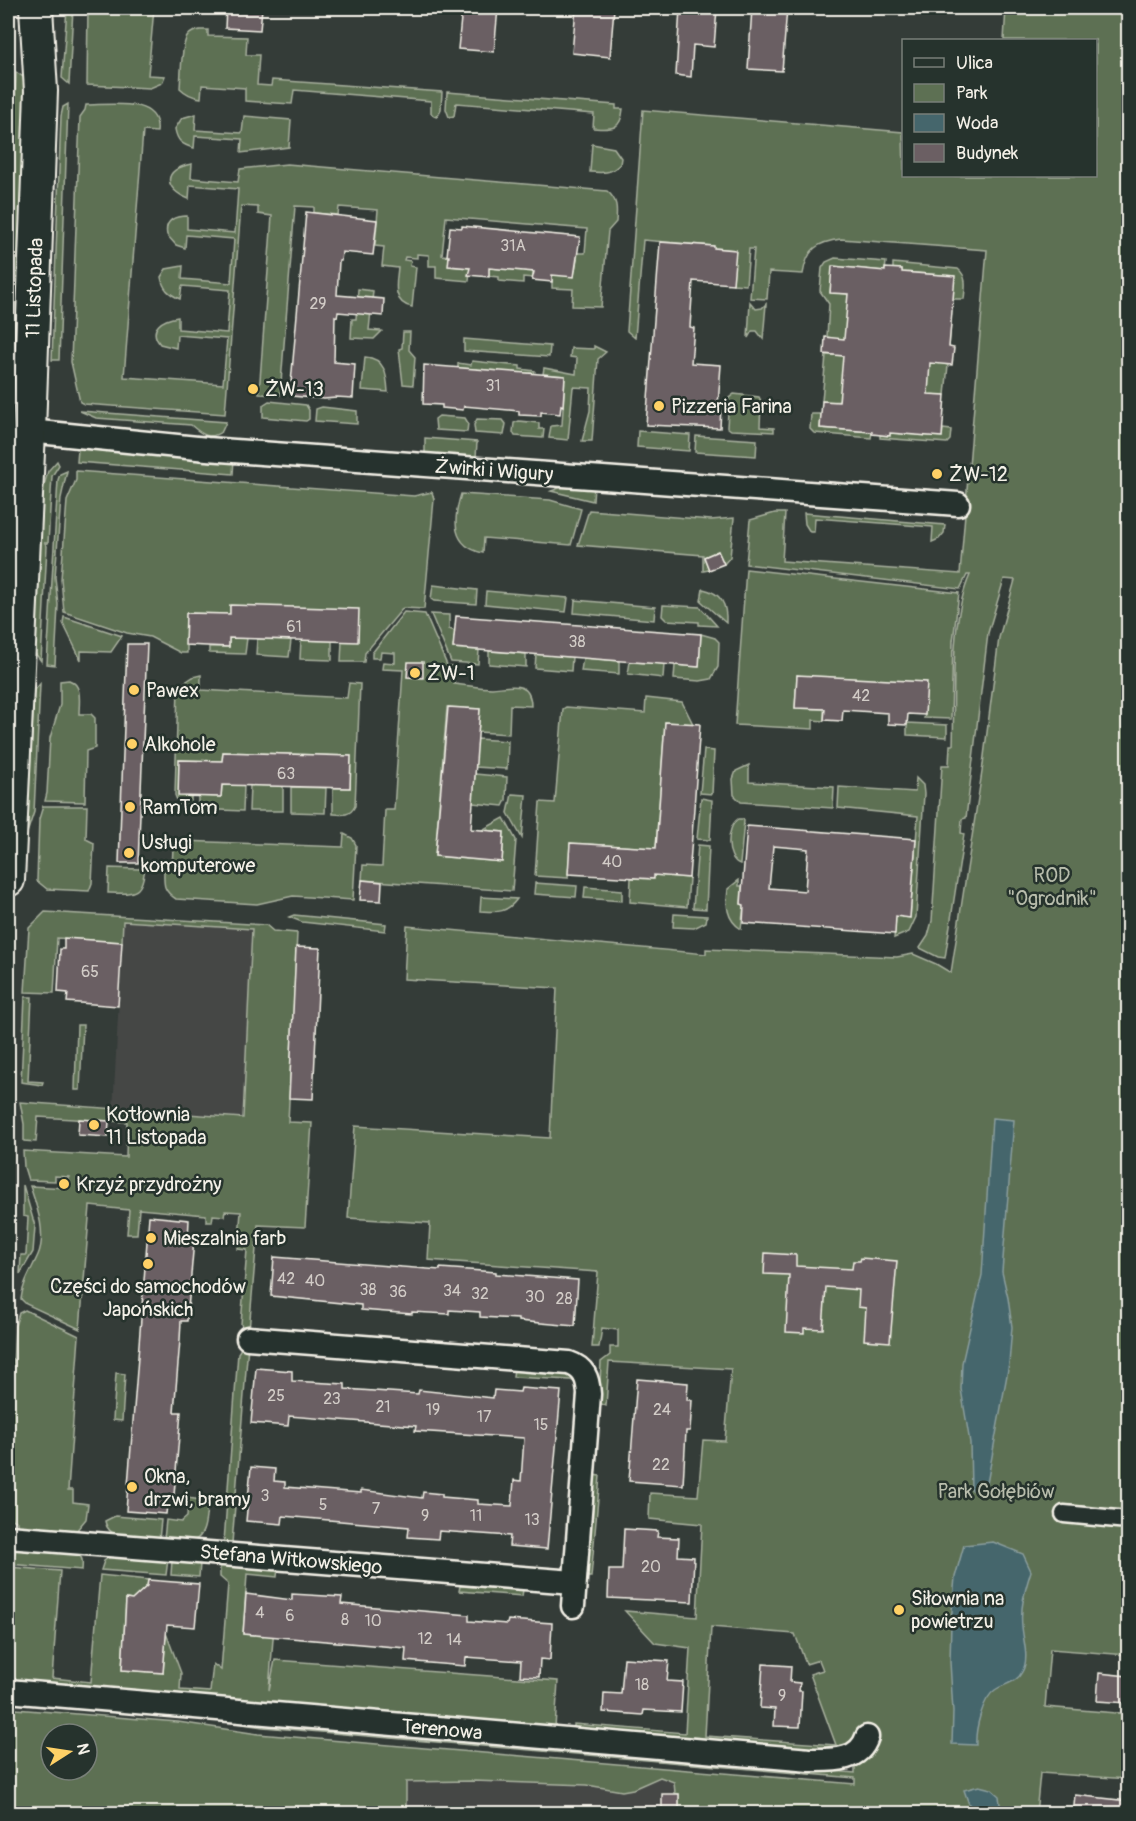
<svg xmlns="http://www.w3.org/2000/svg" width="1136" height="1821" font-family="Pangolin,sans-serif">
	<rect width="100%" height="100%" fill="#343c38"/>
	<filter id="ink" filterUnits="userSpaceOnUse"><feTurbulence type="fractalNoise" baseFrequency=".0167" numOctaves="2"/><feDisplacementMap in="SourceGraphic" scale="12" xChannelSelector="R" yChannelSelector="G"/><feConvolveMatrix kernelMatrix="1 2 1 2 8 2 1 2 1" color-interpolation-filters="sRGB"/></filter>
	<g filter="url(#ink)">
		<g fill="#444645">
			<polygon points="123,921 252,929 243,1119 113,1110"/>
			<polygon points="381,1744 697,1772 694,1813 377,1814"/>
		</g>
		<g fill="#5d7053" stroke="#a8b09e" stroke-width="1.5" fill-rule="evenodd">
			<polygon points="67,8 73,8 69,84 62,78"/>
			<polygon points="88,8 154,8 148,75 165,76 162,83 150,88 87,85"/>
			<path d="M1006,8H1128V1655L1050,1649L1045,1707L1128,1714V1779L1040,1773L1036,1814L662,1813V1812L679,1811V1794L675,1793L674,1782L660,1777L633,1789L622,1791L587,1785L473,1781L406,1782V1813H8V1711L15,1709L178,1722L258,1734L855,1784V1778L263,1727L208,1719L206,1717L855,1773V1763L835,1752L574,1730V1724L685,1733L690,1648L655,1643L625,1611L697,1617L702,1524L649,1519L650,1493L698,1496L703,1440L725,1441L731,1369L609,1362L606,1406L599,1403L601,1362L610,1355V1347H618V1330L602,1328L599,1347H592L598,1272L428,1260L430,1223L348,1218L355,1126L550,1138L557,988L404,979L407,926L706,954V949L897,957L913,954L936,964L951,973L982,772L999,638L1015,580L1004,579L988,633L966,818L962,819L961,833L964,834L945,958L938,957L920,948L928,936L932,921L942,765H949L950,745H953C955,694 949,622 970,575H967L960,589L746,564L750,520L775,513H785L782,561L960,574L987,250L841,239C817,242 807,249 803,274L769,272L767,299L750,298L754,249H749L746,285L733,284L735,250L714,248L713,246L643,240L635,338L627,331L643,110L903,132L904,176H1096V40H1004ZM711,1627L795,1634L806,1664L819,1660L823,1670L810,1674L836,1745L705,1736ZM51,1734H87V1770H51Z"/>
			<path d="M200,30H208V36L247,37L246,55H259L257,85L271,86L272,80L442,92L441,109L437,117L434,116L431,113V101L294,90L292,104L245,101V88L202,85L201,98C192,97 186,94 180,88C181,76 181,46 187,37C190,32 195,31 200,30Z"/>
			<polygon points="16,72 26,79 15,358 8,358 8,299"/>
			<path d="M447,92L616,105V109H623C621,131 611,129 593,128L594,114L456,103L454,116L449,117L446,109Z"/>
			<polygon points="68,104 59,360 52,360 61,116 63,107"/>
			<path d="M86,105C109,105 161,96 157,132L143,131L124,377L223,384L227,339L177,335L176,348L160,344C147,328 163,319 178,317V329L227,333L230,290L182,286L180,299C169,294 163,289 161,277L166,269L183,266L182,279L231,283L234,239L186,235L185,248L176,245L167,235C164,220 175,216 187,216V229L235,233L238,189L190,185L189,199C163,189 162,169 192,164L191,178L238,182L240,169L287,164L607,191C618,200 617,209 616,222L608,231L601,307L572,306L573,289L552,288V275L574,276L578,253H585L587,229L446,217L442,255L449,256V266L470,268L469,281L436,278V266H429V255L417,254V258L405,257L404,260L411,261L410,266L416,267L412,307C392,303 396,284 398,268L382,266L384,247L375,246L378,210L339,207L338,215L314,213V207L295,206L280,395L259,394L272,216L258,214V207L241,206L225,414L84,404L80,402L71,362L80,117L85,110Z"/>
			<path d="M196,114L195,130L242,133L244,116L291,120L289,147L241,153L242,139L195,136L194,148C182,145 177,141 175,129L182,118Z"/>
			<path d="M592,144L614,148L621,158L620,164C611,174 602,173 590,172Z"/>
			<path d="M835,258L886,262L885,271L833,266L830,292L848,294L847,314L951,322L949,347L944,364L948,365L945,395C904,392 863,404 822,401L826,355H834L836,339L827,337L829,304L820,291L822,268L826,262Z"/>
			<path d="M893,263L958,269C968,277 965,288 964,299H953L954,276L902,272V269H893Z"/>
			<polygon points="489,268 533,271 533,278 523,277 523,283 499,281 499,277 489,276"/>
			<polygon points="358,289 373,291 369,330 382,331 374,339 351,338 352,319 356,319"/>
			<polygon points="750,302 756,309 762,308 766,304 763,339 757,331 752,331 748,338"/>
			<polygon points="403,332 410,332 409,350 415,357 413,385 403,384 399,349 402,348"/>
			<polygon points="464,339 550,346 549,357 464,351"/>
			<polygon points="594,346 606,352 598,359 592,441 582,441 590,411 591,388 573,387 568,440 549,438 551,426 562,425 565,376 543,374 544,368 576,374 577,358 570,357 571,348 594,349"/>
			<path d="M365,357C385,358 387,375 388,392L362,390Z"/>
			<polygon points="472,361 520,366 520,369 535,371 534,375 532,373 488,372 488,370 458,368 458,363 471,365"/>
			<polygon points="734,394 759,397 761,401 760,427 774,428 774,432 731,430 727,427 729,398"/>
			<polygon points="269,401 306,405 309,410 309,419 306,421 263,417 263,405"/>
			<polygon points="322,407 357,411 357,424 315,421 316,409"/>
			<path d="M80,411L226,422L222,431C210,441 201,434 191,425L96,418Z"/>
			<polygon points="811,414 821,414 820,428 872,432 871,438 814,433 810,429"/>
			<polygon points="439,416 465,418 468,423 467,432 436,430 435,419"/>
			<polygon points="477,419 503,420 506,424 504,435 475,433 474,425"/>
			<polygon points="519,421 539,423 539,429 544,429 543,438 515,436 513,432 514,423"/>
			<polygon points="943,429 951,430 950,440 947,443 880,438 880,435 889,436 890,433 942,437"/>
			<polygon points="638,431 690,435 689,451 637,447"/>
			<polygon points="696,436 757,440 756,456 695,452"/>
			<polygon points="425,438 477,442 476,457 425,453"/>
			<polygon points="78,449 234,459 233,474 77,462"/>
			<polygon points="57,461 59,465 52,476 48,543 45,543 47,546 41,661 35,653 43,489 48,471"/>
			<polygon points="67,471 61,498 55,577 58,605 55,665 47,664 58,480 60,474"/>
			<polygon points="76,471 414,496 432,492 434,499 424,609 403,608 365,653 364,662 341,662 342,641 230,606 230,614 187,613 187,653 181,653 150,637 127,633 64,612 61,579 67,501 76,480"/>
			<polygon points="570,484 594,486 593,501 551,491"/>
			<path d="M461,494L550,500L581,509L571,545L484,538L483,553C451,546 453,520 461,494Z"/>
			<polygon points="589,510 711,520 734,518 730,557 724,564 718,551 704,557 709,570 703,571 703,555 578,545"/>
			<polygon points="804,513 945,525 944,533 939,539 932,542 933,527 815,518 814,532 810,532 805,524"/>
			<polygon points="746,569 959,593 953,641 951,719 924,718 925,715 797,675 795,708 824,709 824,721 813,720 813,729 735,725"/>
			<polygon points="433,585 477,590 476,604 434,601 431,599"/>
			<path d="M703,589C721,593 727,604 726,623L701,601Z"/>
			<polygon points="486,591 568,598 566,612 485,604"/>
			<polygon points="575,600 655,607 654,620 574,613"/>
			<polygon points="663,605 700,607 717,626 699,625 699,622 666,620 662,616"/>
			<path d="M404,612L425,614L447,665L455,667L454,684C466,685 480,688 492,688C509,687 531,679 531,706L510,705L509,734L478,732L480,709L447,707L435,856L502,862L504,832L482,830L504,818L516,840L512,891L362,880L363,865L382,866L385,810H394L403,670L382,669L383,662L395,663V653L381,652L380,658H372V653Z"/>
			<polygon points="431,614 449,615 449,629 455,631 453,648 479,650 478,664 451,662"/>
			<polygon points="64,617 122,636 111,652 81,651 81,660 63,623"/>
			<polygon points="701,634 715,638 719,642 718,667 711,679 700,681 674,679 675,665 699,667"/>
			<polygon points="229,638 247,638 245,654 209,653 209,647 229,647"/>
			<polygon points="257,639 291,640 289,657 256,655"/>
			<polygon points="301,640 332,641 332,660 300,659"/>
			<polygon points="489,651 526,654 526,667 489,664"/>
			<polygon points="536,654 572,657 571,671 535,668"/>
			<polygon points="583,658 619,661 619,674 581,671"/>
			<polygon points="630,662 664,664 663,678 628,674"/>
			<path d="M201,675V690L347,698L349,683L360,684L355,806C350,816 343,815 333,814V788H350L351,756L223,752L222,761L179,760L191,796V809L180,807L175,795L178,687L193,677Z"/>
			<path d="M69,680C83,685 79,702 79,714H91L95,718V748L86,751L85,802L45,801L47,793L50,738L60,705V681Z"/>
			<polygon points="40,684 34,812 27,833 34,691"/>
			<polygon points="646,698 682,702 693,724 665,722 656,848 570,843 568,878 535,876 540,802 555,803 563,709 566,707 645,713"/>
			<polygon points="907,723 947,725 947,737 907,735"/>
			<polygon points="477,739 508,741 507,769 475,767"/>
			<polygon points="704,750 714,751 712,794 700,793"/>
			<polygon points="749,765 749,782 834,787 833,808 741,802 734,795 733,779 736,771"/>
			<polygon points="475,774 507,777 506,800 503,806 473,803"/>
			<polygon points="916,778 923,785 924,794 916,917 909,932 894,938 896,916 910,918 918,816 838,808 839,787 915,792"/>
			<polygon points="222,785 244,785 243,811 198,809 198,796 221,797"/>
			<polygon points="250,785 283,786 283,811 249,811"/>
			<polygon points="291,787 326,788 325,813 291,812"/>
			<polygon points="512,794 526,795 522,838 508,813"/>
			<polygon points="701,798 712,800 710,840 697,839"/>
			<polygon points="43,806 87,806 86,839 94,843 92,883 89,891 47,889 37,881 39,819"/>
			<path d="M738,819H743L744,821L740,864C725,859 726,827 738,819Z"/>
			<path d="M344,834L352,838L356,845L353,900L293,896L257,904L176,899C162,890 164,884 164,869H172L173,847L183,841L343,847Z"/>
			<polygon points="698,845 709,846 706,909 693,908"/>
			<path d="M141,865H145C143,895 135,894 108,893L109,868L140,869Z"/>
			<polygon points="654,875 689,878 687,907 630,902 631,878 653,879"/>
			<path d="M739,880V886H742L741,904L744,905L741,929C726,919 726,905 728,889Z"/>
			<polygon points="535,883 577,886 576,897 534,894"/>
			<polygon points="585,887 622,890 622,901 584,898"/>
			<path d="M481,897L517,899C506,914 497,912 480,911Z"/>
			<path d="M45,912L266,925L273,931L297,933L288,1122L312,1123L305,1227L258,1225L249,1331L244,1330L241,1324L247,1250L238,1249L241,1212L225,1211L224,1216L213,1215L212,1222H206V1215L139,1209L137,1234H127L129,1210L90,1206L80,1329L26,1304L21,1299C23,1282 31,1271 38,1255C47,1234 37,1207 30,1186L68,1188L69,1177L55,1176V1181L28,1180L24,1167L23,1151L126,1157L127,1122L38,1117L36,1142L24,1141V1124L20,1102L243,1118L252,929L123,921L122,942L57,938L54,993L25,992L29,928Z"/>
			<polygon points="674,914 707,916 706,922 694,928 673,927"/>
			<polygon points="294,915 386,924 385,931 302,922 289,917"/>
			<polygon points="25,997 32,997 28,1081 43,1082 42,1085 21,1082"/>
			<polygon points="77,1025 83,1025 80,1090 75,1090"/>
			<polygon points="23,1185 35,1226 33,1252 20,1274 21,1255 26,1255 28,1217 23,1216"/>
			<polygon points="25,1310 79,1336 68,1490 73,1490 73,1502 88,1504 86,1519 76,1531 17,1527 17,1522 11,1518 8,1503 8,1471 15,1326 19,1313"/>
			<polygon points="248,1345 232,1543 224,1542 238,1353 242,1347"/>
			<polygon points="514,1367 569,1372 579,1386 571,1380 513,1377"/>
			<polygon points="116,1373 125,1374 122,1421 113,1420"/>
			<polygon points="592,1475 600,1476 591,1577 587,1577"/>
			<path d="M188,1498L201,1500L207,1507C204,1545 198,1542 164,1540L166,1520L181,1522L187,1517Z"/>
			<path d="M115,1516L161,1520L159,1540C141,1538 109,1543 105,1521Z"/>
			<path d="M15,1546L73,1551C83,1556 83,1560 82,1570L8,1564L9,1555L15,1553Z"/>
			<polygon points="111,1556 168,1559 166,1575 101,1570 104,1561"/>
			<polygon points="172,1560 200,1563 199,1577 171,1575"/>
			<polygon points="223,1563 278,1566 277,1577 247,1574 243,1634 263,1636 265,1626 274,1626 269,1690 275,1660 558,1681 555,1728 12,1682 13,1675 8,1668 8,1567 60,1571 52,1678 91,1682 100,1575 148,1580 147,1586 132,1600 126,1599 122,1670 163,1673 166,1633 181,1673 180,1690 210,1692 213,1664 221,1670 228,1584 220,1577 220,1567"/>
			<polygon points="460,1586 523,1590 522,1596 459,1591"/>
		</g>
		<g fill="#45666c" stroke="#8b9e9e" stroke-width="1.5">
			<polygon points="992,1118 1014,1120 1002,1272 1008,1298 1012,1327 1009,1364 986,1489 971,1490 970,1443 961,1389 962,1363 982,1275"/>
			<path d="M993,1542L1023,1554L1031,1571C1025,1590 1020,1607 1022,1626C1023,1641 1030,1658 1022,1672C1016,1684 1005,1683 995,1690C982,1699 975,1730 976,1745L952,1744L953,1712L950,1662L951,1622L955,1577L964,1545Z"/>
			<polygon points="979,1786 991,1789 999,1796 1001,1813 972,1813 964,1790"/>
		</g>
		<g fill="#6b5f63" stroke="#f4f1e8" stroke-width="1.5" fill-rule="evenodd">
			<polygon points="226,8 262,8 260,30 225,28"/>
			<polygon points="462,8 498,8 494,52 458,49"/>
			<polygon points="576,8 614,8 610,57 572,53"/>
			<polygon points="680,8 717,9 714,47 693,45 691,77 676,75"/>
			<polygon points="752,8 787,8 782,71 748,69"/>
			<polygon points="306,212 377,220 373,255 342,252 341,261 339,261 337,295 384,299 383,316 338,312 337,317 335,316 334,362 355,364 353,398 336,397 336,398 324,399 292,396 293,383 291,383"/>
			<polygon points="462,226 580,237 574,277 552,275 552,282 532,280 534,272 489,268 489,277 468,275 470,268 448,266 449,256 447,256 450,227 462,228"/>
			<polygon points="660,242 714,246 714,248 736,250 733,284 693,281 690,327 694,328 691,363 721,365 718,405 721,406 720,428 646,425"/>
			<polygon points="832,266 885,271 885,268 902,269 902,272 955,276 949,347 954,348 952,365 930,363 928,394 945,395 942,437 890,433 890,436 872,434 872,432 820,428 822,401 839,402 843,356 824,354 825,337 844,339 848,294 830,293"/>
			<polygon points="424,365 565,376 563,406 561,405 560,414 541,412 541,416 519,415 519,411 464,406 463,410 442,408 442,405 423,404"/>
			<polygon points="718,551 724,564 709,570 704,557"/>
			<polygon points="230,605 359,609 358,642 229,638 229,647 185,645 186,613 230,614"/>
			<polygon points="456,616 701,634 699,667 453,648"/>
			<polygon points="127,644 147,644 138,863 119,863"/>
			<polygon points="408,662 423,662 423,678 407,677"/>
			<polygon points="797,675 927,682 925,715 908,714 907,725 888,724 888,713 843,710 842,721 824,720 825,709 795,708"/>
			<polygon points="448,707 480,709 471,829 504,832 502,862 435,856"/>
			<polygon points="665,722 700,724 689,878 654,875 654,879 568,874 570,843 656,848"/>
			<polygon points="223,752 351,756 350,788 222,785 221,797 178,796 179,760 222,761"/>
			<path d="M747,826L916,839L910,918L896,916L895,934L743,923L744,905L741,904ZM773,846L808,849L805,891L769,888Z"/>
			<polygon points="362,880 382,882 381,901 360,900"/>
			<polygon points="64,938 122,942 118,1006 67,1002 68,993 58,992 60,949 64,949"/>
			<polygon points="296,947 320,948 313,1099 289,1098"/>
			<polygon points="79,1119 109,1121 108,1137 78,1135"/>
			<polygon points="149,1216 189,1220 188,1240 194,1240 187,1321 181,1321 180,1340 174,1412 181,1412 174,1495 168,1495 166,1514 126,1511"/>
			<polygon points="765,1253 796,1255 796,1266 852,1269 853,1261 860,1261 861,1258 897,1261 890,1342 864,1340 866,1308 858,1307 859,1290 826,1287 823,1329 804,1328 804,1333 786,1332 789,1275 764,1274"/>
			<polygon points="274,1257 440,1270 440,1268 496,1272 496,1274 578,1280 575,1326 518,1321 518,1319 480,1317 480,1312 449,1310 449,1314 412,1312 412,1314 361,1310 361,1305 271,1296"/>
			<polygon points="256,1368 292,1371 292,1381 345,1384 345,1389 418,1394 419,1390 493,1398 494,1390 520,1392 521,1388 561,1391 547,1549 509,1546 510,1536 439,1531 438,1539 408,1537 409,1527 283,1516 282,1524 246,1521 251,1467 275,1469 274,1481 285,1482 285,1487 361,1493 361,1490 422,1498 423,1492 442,1494 442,1497 478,1500 478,1504 512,1506 514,1480 521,1481 524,1438 415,1431 416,1426 289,1416 288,1426 251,1423"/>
			<polygon points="637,1379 688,1383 687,1400 692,1400 690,1431 686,1431 683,1485 629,1481"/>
			<polygon points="624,1529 658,1531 657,1537 679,1538 678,1556 694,1557 692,1602 608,1598 609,1570 622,1570"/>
			<polygon points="148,1580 199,1584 195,1627 167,1625 163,1673 122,1670 126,1599 132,1600 147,1586"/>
			<polygon points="246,1594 292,1600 292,1594 342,1597 341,1604 469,1615 469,1621 507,1624 508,1620 552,1623 550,1660 540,1659 539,1677 520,1676 521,1661 466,1657 465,1666 405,1661 406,1648 243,1634"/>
			<polygon points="624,1658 669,1661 667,1681 683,1682 681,1712 644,1710 643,1715 603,1712 604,1693 621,1694"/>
			<polygon points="763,1664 791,1666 790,1682 800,1683 799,1691 802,1691 800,1727 774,1726 775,1709 760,1708"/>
			<polygon points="1099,1673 1128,1676 1128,1703 1097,1701"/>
			<polygon points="662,1794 679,1794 679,1811 662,1812"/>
			<polygon points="1075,1795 1128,1801 1128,1814 1073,1814"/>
		</g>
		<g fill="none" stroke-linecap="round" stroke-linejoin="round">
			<g stroke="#f4f1e8" stroke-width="21">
				<polyline id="pedestrian" points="1064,1514 1128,1520"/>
			</g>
			<g stroke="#f4f1e8" stroke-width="27">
				<g id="minor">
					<polyline points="29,431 207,449 958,504"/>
					<path d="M248,1338L569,1363C584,1368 588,1378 589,1394L573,1606"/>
					<polyline points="8,1537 574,1582"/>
					<path d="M8,1691L810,1760C832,1760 859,1762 867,1737"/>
				</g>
			</g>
			<g stroke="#f4f1e8" stroke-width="36">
				<polyline id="secondary" points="8,880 29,431 41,91 36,8"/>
			</g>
			<use href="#pedestrian" stroke="#26332d" stroke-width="16"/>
			<use href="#minor" stroke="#26332d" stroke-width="22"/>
			<use href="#secondary" stroke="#26332d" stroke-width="32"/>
		</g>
	</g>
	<g fill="#ffd166" stroke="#26332d" stroke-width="2">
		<circle cx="253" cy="389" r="6"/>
		<circle cx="659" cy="406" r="6"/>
		<circle cx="937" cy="474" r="6"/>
		<circle cx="415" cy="673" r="6"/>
		<circle cx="134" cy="690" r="6"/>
		<circle cx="132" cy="744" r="6"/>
		<circle cx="130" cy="807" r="6"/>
		<circle cx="129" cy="853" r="6"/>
		<circle cx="94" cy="1125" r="6"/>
		<circle cx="64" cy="1184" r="6"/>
		<circle cx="151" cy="1238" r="6"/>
		<circle cx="148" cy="1264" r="6"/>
		<circle cx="132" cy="1487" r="6"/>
		<circle cx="899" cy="1610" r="6"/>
	</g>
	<g text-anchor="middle" stroke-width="5" stroke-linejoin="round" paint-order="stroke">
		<g font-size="16" fill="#d2ccc7">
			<text x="513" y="251">31A</text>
			<text x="318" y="309">29</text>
			<text x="493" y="391">31</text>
			<text x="294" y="632">61</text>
			<text x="577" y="647">38</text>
			<text x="861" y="701">42</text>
			<text x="286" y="779">63</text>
			<text x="612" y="867">40</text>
			<text x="90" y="977">65</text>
			<text x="286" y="1284">42</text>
			<text x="315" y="1286">40</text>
			<text x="368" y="1295">38</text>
			<text x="452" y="1296">34</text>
			<text x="398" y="1297">36</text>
			<text x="480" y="1299">32</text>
			<text x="535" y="1302">30</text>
			<text x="564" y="1304">28</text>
			<text x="276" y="1401">25</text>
			<text x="332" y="1404">23</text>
			<text x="383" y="1412">21</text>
			<text x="433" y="1415">19</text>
			<text x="662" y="1415">24</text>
			<text x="484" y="1422">17</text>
			<text x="541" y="1430">15</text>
			<text x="661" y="1470">22</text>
			<text x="265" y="1501">3</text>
			<text x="323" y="1510">5</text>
			<text x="376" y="1514">7</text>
			<text x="425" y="1521">9</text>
			<text x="476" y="1521">11</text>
			<text x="532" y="1525">13</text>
			<text x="651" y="1572">20</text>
			<text x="260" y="1618">4</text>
			<text x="290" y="1621">6</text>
			<text x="345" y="1625">8</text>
			<text x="373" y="1626">10</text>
			<text x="425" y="1644">12</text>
			<text x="454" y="1645">14</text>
			<text x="642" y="1690">18</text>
			<text x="782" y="1701">9</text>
		</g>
		<g font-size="20" fill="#f4f1e8" stroke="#26332d">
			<text transform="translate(34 288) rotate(-88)" y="7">11 Listopada</text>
			<text transform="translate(494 470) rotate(4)" y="7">Żwirki i Wigury</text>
			<text transform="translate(291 1559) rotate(5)" y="7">Stefana Witkowskiego</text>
			<text transform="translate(442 1729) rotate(5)" y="7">Terenowa</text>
		</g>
		<g font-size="20" fill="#f4f1e8" stroke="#26332d" text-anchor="start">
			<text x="265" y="396">ŻW-13</text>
			<text x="671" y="413">Pizzeria Farina</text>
			<text x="949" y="481">ŻW-12</text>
			<text x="427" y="680">ŻW-1</text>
			<text x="146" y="697">Pawex</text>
			<text x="144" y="751">Alkohole</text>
			<text x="142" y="814">RamTom</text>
			<text x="141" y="849">Usługi<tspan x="141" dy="23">komputerowe</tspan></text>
			<text x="106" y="1121">Kotłownia<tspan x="106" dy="23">11 Listopada</tspan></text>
			<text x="76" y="1191">Krzyż przydrożny</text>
			<text x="163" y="1245">Mieszalnia farb</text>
			<text x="148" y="1293" text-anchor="middle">Części do samochodów<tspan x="148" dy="23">Japońskich</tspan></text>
			<text x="144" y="1483">Okna,<tspan x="144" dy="23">drzwi, bramy</tspan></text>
			<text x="911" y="1605">Siłownia na<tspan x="911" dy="23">powietrzu</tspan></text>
		</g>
		<g font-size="20" fill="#b8bdac" stroke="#26332d">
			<text x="1052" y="882">ROD<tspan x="1052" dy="23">"Ogrodnik"</tspan></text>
			<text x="996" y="1498">Park Gołębiów</text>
		</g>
	</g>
	<rect width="1136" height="1821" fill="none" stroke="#26332d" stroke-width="30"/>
	<rect x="15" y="15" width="1106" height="1791" fill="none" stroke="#f4f1e8" stroke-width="2" filter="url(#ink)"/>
	<rect x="902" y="39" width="195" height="138" fill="#26332d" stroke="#787f78" stroke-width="1.5"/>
	<rect x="914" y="58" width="30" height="9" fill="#26332d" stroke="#787f78" stroke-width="1.5"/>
	<text x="956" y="69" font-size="18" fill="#f4f1e8">Ulica</text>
	<rect x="914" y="84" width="30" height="18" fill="#5d7053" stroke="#787f78" stroke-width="1.5"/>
	<text x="956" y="99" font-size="18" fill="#f4f1e8">Park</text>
	<rect x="914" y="114" width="30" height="18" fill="#45666c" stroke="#787f78" stroke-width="1.5"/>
	<text x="956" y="129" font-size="18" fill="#f4f1e8">Woda</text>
	<rect x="914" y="144" width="30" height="18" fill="#6b5f63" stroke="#787f78" stroke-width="1.5"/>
	<text x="956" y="159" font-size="18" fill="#f4f1e8">Budynek</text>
	<g transform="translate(69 1752) rotate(78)"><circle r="28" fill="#26332d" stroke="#787f78" stroke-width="1.5"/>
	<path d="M0-4.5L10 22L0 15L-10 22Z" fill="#ffd166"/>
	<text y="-9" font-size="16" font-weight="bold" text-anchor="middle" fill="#f4f1e8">N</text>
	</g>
</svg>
